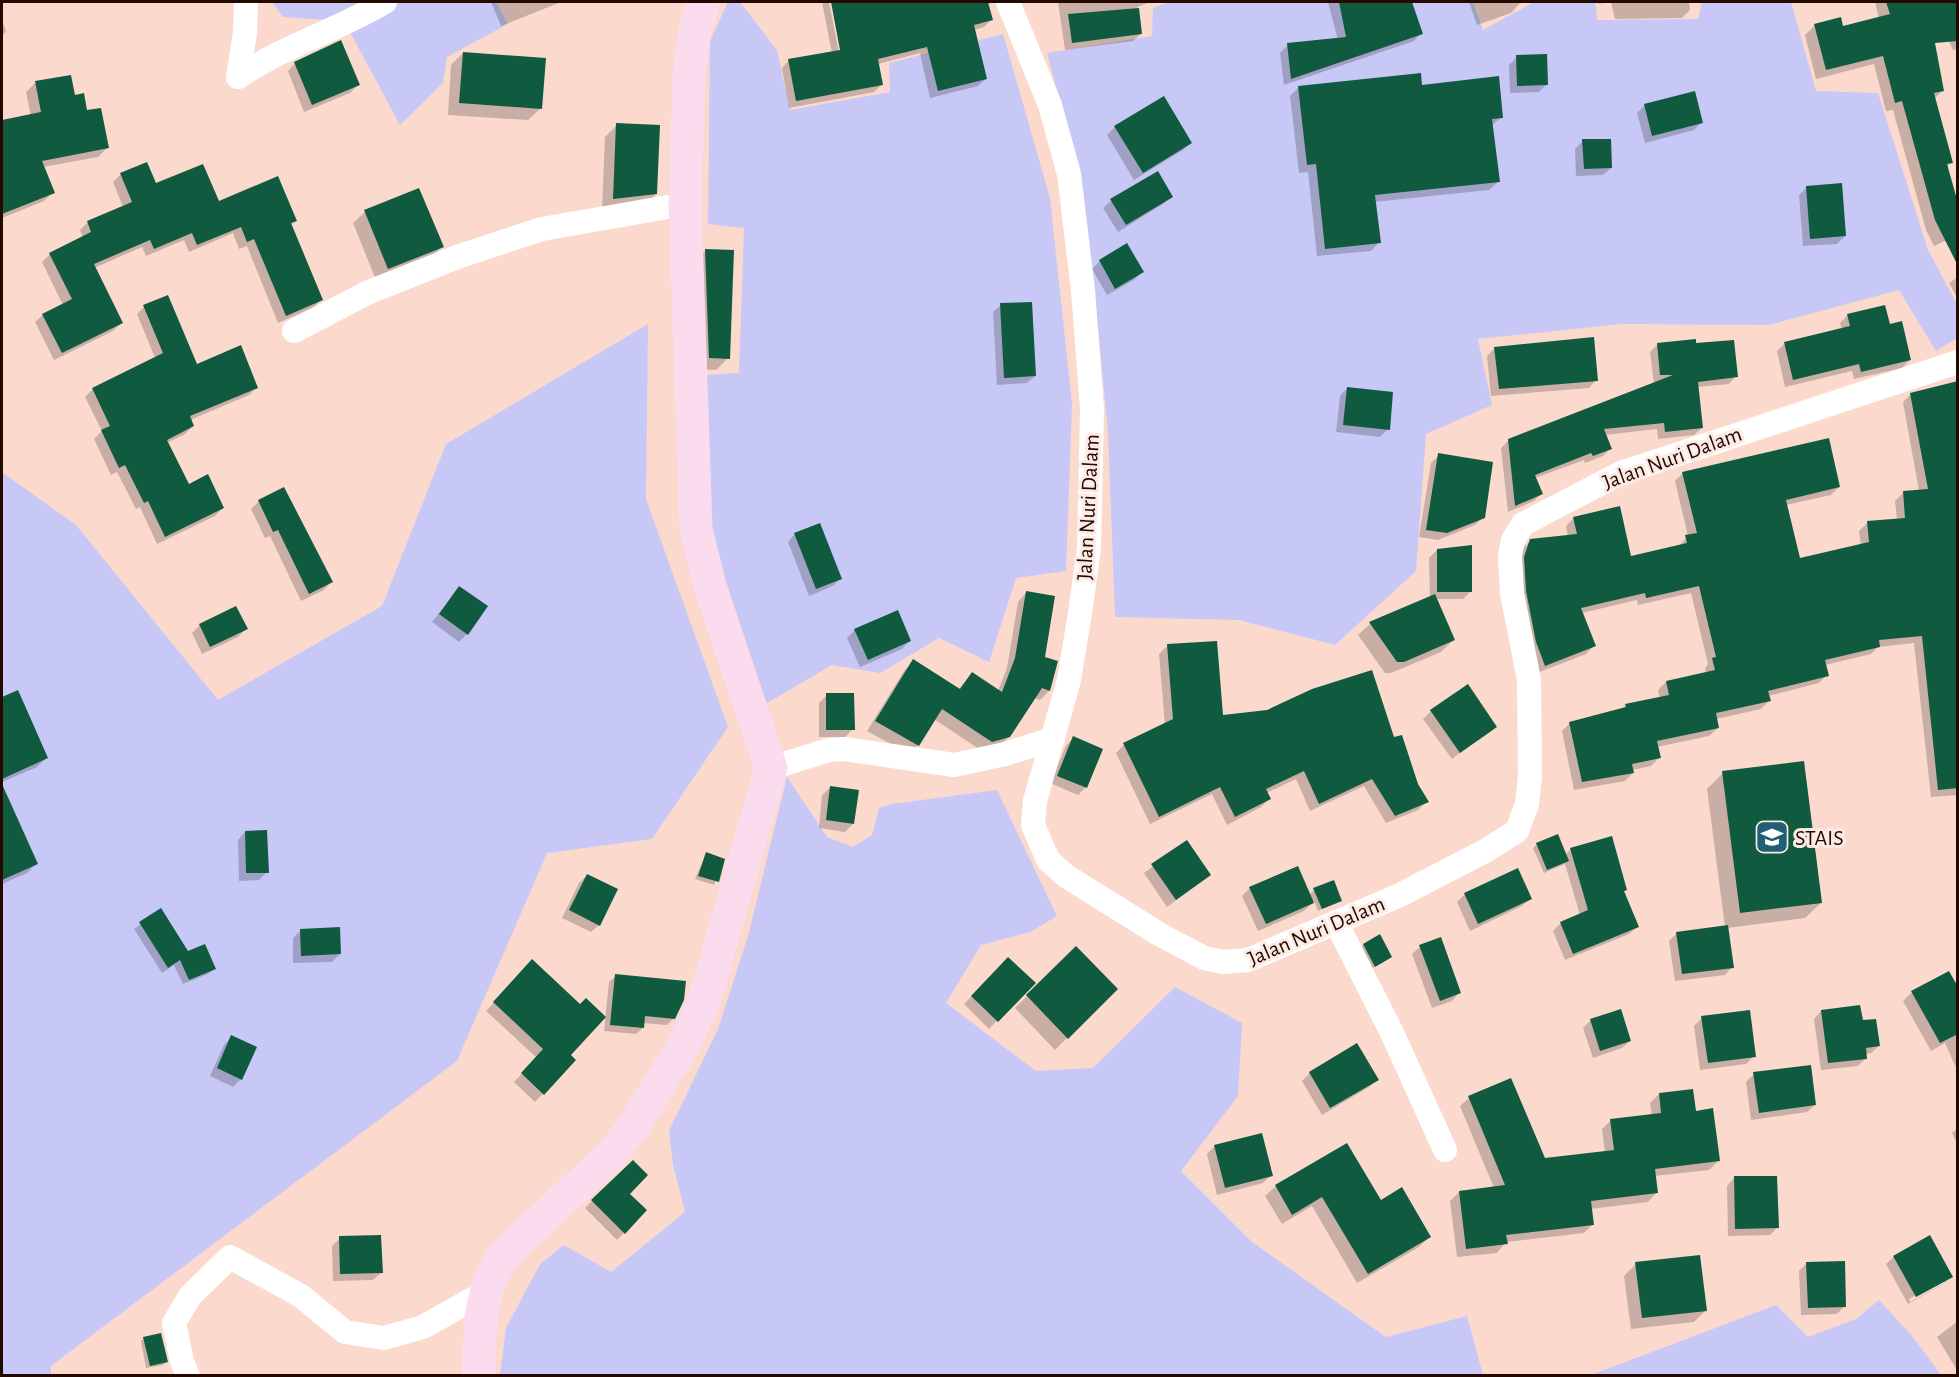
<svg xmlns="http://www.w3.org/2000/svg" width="1959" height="1377" font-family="'Alegreya Sans',sans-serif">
	<rect width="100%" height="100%" fill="#fbdacd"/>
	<g fill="#c8c8f7">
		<polygon points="272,2 496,2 508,24 447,57 443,83 400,125 344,21 283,17"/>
		<polygon points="728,2 740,2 777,50 790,110 890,92 889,63 1003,34 1050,198 1072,404 1066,571 1016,578 989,662 939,638 880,673 832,665 764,705 710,531 702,375 739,373 744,228 708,224 710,41"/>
		<polygon points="1169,2 1473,2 1483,30 1534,2 1596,2 1597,20 1698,19 1702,2 1791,2 1816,91 1878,93 1928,250 1957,304 1957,338 1936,351 1899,290 1769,325 1622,324 1478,339 1492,405 1426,434 1416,571 1335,645 1239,620 1115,617 1108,432 1094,287 1078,169 1047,53 1152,36 1153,8"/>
		<polygon points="648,324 646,499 728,727 652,839 547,853 457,1061 51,1366 51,1375 2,1375 2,472 76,525 218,700 382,606 446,444"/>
		<polygon points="787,777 827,837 853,847 872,835 879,808 892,804 997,790 1057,916 1030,932 981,945 946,1003 1036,1071 1093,1068 1175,987 1242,1023 1238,1096 1181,1171 1252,1242 1386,1337 1467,1316 1483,1375 500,1375 506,1328 540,1264 564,1245 611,1272 685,1212 673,1165 669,1131 718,1029 748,936"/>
		<polygon points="1879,1300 1913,1337 1941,1375 1591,1375 1776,1305 1808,1337 1856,1319"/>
	</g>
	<g fill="#0003" fill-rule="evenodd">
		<polygon points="491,2 561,2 501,26"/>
		<polygon points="822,2 829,2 840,58 843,57 832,2 991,2 988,5 991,20 984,27 974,30 986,79 978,86 930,98 920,53 878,64 881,85 874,92 789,108 782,68 789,60 832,53"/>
		<polygon points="1058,2 1150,2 1137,7 1141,34 1133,41 1065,50"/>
		<polygon points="1328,2 1375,2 1378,11 1410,2 1421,33 1414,41 1284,85 1280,53 1288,45 1338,40"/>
		<polygon points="1469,2 1520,2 1520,3 1511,13 1477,25"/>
		<polygon points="1598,2 1689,2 1690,10 1682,18 1615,19 1611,2 1598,4"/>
		<polygon points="1875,2 1920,2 1943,90 1934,99 1951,162 1947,167 1958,235 1934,246 1926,230 1893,110 1886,111 1874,64 1816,79 1805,35 1815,25 1842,27 1879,18"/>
		<polygon points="1930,2 1958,2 1958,49 1953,50"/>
		<polygon points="2,21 6,31 2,36"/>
		<polygon points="463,53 540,109 528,120 448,115 451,65"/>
		<polygon points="1517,57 1547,84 1539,92 1510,93 1509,65"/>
		<polygon points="295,63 358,85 350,93 304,112 288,71"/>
		<polygon points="35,83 74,97 86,112 107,148 98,157 43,167 53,192 44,201 2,218 2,122 31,116 26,92"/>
		<polygon points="1421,86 1502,117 1491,126 1498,182 1489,190 1374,202 1379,242 1371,251 1317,256 1308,172 1299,173 1290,96 1298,88"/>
		<polygon points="1645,105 1701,123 1694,130 1645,143 1637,113"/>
		<polygon points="617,125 656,194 644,206 602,210 605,137"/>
		<polygon points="1115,127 1190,143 1183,150 1134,180 1107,135"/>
		<polygon points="1583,141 1611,168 1603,175 1576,176 1575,149"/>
		<polygon points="121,174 218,203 296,221 291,225 322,299 314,307 278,323 247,246 239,249 233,233 189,252 184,240 146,256 142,247 94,268 121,323 113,331 54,360 35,322 43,315 63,305 42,262 50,254 83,238 80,230 88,222 123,207 113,182"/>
		<polygon points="1807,187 1845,236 1837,244 1803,246 1799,195"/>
		<polygon points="1171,197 1163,204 1118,232 1103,208 1111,201"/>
		<polygon points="365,212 442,247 430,258 376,280 353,223"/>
		<polygon points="706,250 728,358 716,370 698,369 694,262"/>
		<polygon points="1100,261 1142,272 1134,280 1107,295 1092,269"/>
		<polygon points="1958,277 1958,299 1949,283"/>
		<polygon points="1001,305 1035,376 1027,383 997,385 993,312"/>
		<polygon points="144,307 196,366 257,387 249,395 190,420 193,426 185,434 167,443 188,486 223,508 215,516 157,544 140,507 136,509 117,472 111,475 94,439 102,431 85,397 93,389 155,358 137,314"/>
		<polygon points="1848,315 1888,326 1910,360 1902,368 1854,379 1852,371 1785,387 1777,351 1784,344 1842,330 1840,323"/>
		<polygon points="1657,345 1695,345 1736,376 1729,384 1697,387 1702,428 1694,435 1658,439 1657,429 1605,435 1610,449 1603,456 1585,463 1584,460 1535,478 1541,494 1534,501 1508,512 1501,448 1509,440 1654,384 1650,352"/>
		<polygon points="1495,348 1596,380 1589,388 1491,396 1487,356"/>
		<polygon points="1958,382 1958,795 1931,797 1914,643 1878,647 1871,654 1825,665 1827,675 1819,683 1768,696 1769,701 1761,709 1716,719 1718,728 1709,736 1657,747 1659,758 1651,766 1632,770 1633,773 1625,781 1574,790 1562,731 1570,723 1621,710 1626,705 1660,698 1658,690 1666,682 1706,674 1705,668 1708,664 1691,593 1638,605 1637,600 1582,613 1594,646 1586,654 1537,673 1519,600 1522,549 1531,541 1568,537 1566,526 1574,518 1630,557 1678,547 1688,536 1675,481 1683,473 1839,487 1831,495 1786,505 1799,560 1861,546 1859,531 1867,523 1897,520 1895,501 1903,493 1919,491 1903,402 1911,394"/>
		<polygon points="1347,388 1388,429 1380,437 1336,432 1340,396"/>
		<polygon points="1439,455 1483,517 1475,525 1438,540 1419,537 1431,463"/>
		<polygon points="283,489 331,582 324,590 301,601 270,536 265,538 251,509 259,501"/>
		<polygon points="795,534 841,578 833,586 809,596 788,542"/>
		<polygon points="1437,550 1471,591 1463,599 1436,599 1453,640 1441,652 1391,673 1385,673 1358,635 1370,624 1430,598 1429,558"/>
		<polygon points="459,588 467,634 459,642 432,622"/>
		<polygon points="1027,592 1044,658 1056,662 1049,691 1040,700 1034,698 1009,737 999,746 982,751 934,719 918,745 909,754 867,731 904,671 914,661 958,690 972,674 998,691 1007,668 1018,602"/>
		<polygon points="200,625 246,629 238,637 202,654 192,633"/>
		<polygon points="855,630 909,641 902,649 860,667 847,638"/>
		<polygon points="1167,646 1221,717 1268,711 1393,739 1427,801 1418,810 1386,823 1364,786 1310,811 1296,779 1266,793 1269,799 1261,807 1227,825 1212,794 1150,824 1116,753 1124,745 1165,725 1159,654"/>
		<polygon points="17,692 46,758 37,767 2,782 2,699"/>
		<polygon points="827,695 853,729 845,737 819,737 819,703"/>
		<polygon points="1431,711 1495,726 1452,759 1423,719"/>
		<polygon points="1073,738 1086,787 1078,795 1050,783 1066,746"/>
		<polygon points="1723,773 1821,903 1805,918 1727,928 1732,967 1725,975 1675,981 1669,941 1677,933 1725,927 1707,789"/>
		<polygon points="2,787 36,864 27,873 2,884"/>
		<polygon points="830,788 853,824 845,832 819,828 822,795"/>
		<polygon points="245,832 267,872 259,880 239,881 238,840"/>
		<polygon points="1186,842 1210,875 1167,907 1144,873"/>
		<polygon points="1537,844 1565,855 1571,849 1626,890 1623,892 1637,927 1629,934 1565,960 1553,931 1561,923 1580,915 1565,864 1544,873 1533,848"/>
		<polygon points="706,854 724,860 714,885 695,879"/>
		<polygon points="1517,870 1530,899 1522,906 1470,931 1457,902 1464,895"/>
		<polygon points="587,875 599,925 591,932 562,918 579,883"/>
		<polygon points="1250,888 1309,895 1314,890 1340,901 1318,911 1314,901 1304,911 1258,931 1242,896"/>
		<polygon points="160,910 187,953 214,968 208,974 183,984 174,965 162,973 134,929"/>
		<polygon points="301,930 340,954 332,962 293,963 293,938"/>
		<polygon points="1364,945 1391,957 1371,969 1360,948"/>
		<polygon points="1420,947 1459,993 1452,1001 1432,1008 1412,954"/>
		<polygon points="1076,948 1116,989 1055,1050 1015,1008"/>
		<polygon points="1008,959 1033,983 989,1029 964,1004"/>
		<polygon points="525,969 569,1055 574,1060 535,1102 514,1082 537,1058 486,1011"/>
		<polygon points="616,976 674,1018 667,1025 643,1023 643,1028 636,1034 604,1031 609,982"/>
		<polygon points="1958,990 1958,1072 1945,1043 1931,1051 1903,1001 1912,992"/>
		<polygon points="1821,1011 1879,1046 1871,1053 1865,1054 1866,1058 1858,1066 1821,1070 1814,1019"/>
		<polygon points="1702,1018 1754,1056 1746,1064 1700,1070 1694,1026"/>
		<polygon points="1591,1020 1630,1041 1622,1048 1593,1058 1583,1028"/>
		<polygon points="232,1037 241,1079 233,1087 210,1076 224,1045"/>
		<polygon points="1310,1073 1377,1080 1369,1087 1322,1115 1302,1081"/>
		<polygon points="1754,1074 1815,1105 1807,1112 1751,1120 1746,1082"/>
		<polygon points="1659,1094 1694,1112 1718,1161 1709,1170 1654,1176 1656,1193 1648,1202 1590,1209 1592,1225 1584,1233 1506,1242 1497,1253 1457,1257 1450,1201 1459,1192 1494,1188 1460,1106 1469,1098 1544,1160 1605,1153 1602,1129 1611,1120 1652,1116 1650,1103"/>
		<polygon points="1958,1128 1958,1145 1952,1133"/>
		<polygon points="1347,1145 1380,1202 1429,1237 1419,1247 1357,1283 1312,1206 1282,1224 1265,1196 1276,1186"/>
		<polygon points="1215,1146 1271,1175 1263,1183 1217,1195 1207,1154"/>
		<polygon points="633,1162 628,1194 645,1211 617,1240 585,1208"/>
		<polygon points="1734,1178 1778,1227 1770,1235 1728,1236 1727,1186"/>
		<polygon points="340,1238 381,1273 373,1280 333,1281 332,1246"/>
		<path d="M1894,1257L1951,1276L1943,1284L1908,1304L1886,1264ZM1944,1280V1283L1910,1302L1909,1299Z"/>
		<polygon points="1807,1263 1845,1306 1837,1314 1801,1315 1799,1271"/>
		<polygon points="1636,1264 1706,1310 1694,1322 1631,1329 1624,1276"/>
		<polygon points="1958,1321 1958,1372 1937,1337"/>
		<polygon points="144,1338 166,1362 163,1365 146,1368 141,1341"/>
	</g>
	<g fill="#105a40">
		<polygon points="831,2 988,2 993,20 974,25 987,79 938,91 927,47 878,59 883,85 796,101 788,59 840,50"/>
		<polygon points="1339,2 1412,2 1423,34 1291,79 1287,43 1346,37"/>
		<polygon points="1886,2 1958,2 1958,41 1935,43 1944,91 1934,93 1953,163 1947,164 1958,203 1958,266 1935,220 1902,101 1895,103 1883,56 1826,70 1814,24 1841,17 1843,26 1890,14"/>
		<polygon points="1139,8 1142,34 1072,43 1068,14"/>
		<polygon points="341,40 360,85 312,105 294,62"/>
		<polygon points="463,52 546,58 542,109 459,103"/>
		<polygon points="1547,54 1548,85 1517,86 1516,55"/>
		<polygon points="1421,73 1422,85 1499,76 1503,118 1492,119 1500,182 1375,195 1381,243 1325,249 1316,164 1307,165 1298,86"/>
		<polygon points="71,75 75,95 84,93 87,110 101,108 109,148 42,161 55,193 2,214 2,120 41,112 35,81"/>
		<polygon points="1695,91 1703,123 1652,136 1644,104"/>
		<polygon points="1164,96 1192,143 1143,173 1114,126"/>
		<polygon points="616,123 660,125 657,194 613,199"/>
		<polygon points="1582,139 1611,139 1612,168 1584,169"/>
		<polygon points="147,162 156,183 203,164 219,201 278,176 297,221 291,223 323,300 286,316 254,239 247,242 241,227 197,245 192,233 154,249 150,240 94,264 123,323 62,353 42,314 72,299 49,253 91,232 87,221 132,202 120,173"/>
		<polygon points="1158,171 1173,197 1126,225 1110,199"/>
		<polygon points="1842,183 1846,236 1810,239 1806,186"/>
		<polygon points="419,188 444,247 388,269 364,210"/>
		<polygon points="1127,243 1144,272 1115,289 1099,260"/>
		<polygon points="705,249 734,250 730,359 709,358"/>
		<polygon points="168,295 197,364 241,345 258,388 190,416 194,426 167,440 189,484 208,474 224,508 165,537 148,501 144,503 125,465 119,468 101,430 110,426 92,388 163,353 143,305"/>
		<polygon points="1032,302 1036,376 1004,378 1000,303"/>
		<polygon points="1885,305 1890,324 1902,321 1911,360 1861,372 1859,364 1793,380 1784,342 1850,326 1847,314"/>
		<polygon points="1594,337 1598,381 1499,389 1494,347"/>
		<polygon points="1696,339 1696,343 1734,340 1738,377 1698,382 1703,428 1665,432 1664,423 1604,429 1612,449 1593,456 1591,453 1535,475 1543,494 1515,506 1508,439 1673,375 1660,375 1657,343"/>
		<polygon points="1958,381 1958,788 1938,790 1922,636 1879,640 1880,647 1825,660 1829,676 1768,691 1771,701 1716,713 1719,728 1657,741 1661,758 1632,764 1634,773 1582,782 1569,722 1626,707 1625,704 1669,695 1666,681 1715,670 1712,658 1716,657 1699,586 1646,598 1645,593 1581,608 1596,646 1545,666 1536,642 1526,591 1524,557 1530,539 1577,534 1573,517 1620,506 1631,556 1687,543 1685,535 1697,533 1682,472 1829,438 1840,487 1786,500 1800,558 1869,542 1867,521 1905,518 1903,491 1928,489 1910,393"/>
		<polygon points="1347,387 1393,392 1390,430 1343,425"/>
		<polygon points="1438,453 1493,462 1485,518 1447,533 1426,530"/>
		<polygon points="284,487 333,582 309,594 278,530 273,532 258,500"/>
		<polygon points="820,523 842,579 816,589 794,533"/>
		<polygon points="1472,545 1472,592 1437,592 1437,549"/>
		<polygon points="459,586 488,606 468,635 439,614"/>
		<polygon points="1026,591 1055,596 1045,657 1058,661 1050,691 1042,688 1010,737 992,742 942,709 919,746 875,721 913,659 960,689 972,672 1002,692 1015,658"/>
		<polygon points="1435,594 1455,640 1404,662 1397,662 1369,622"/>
		<polygon points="236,606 248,629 210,647 199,624"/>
		<polygon points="898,610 911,641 868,660 854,629"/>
		<polygon points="1217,641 1223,715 1267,710 1312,689 1372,670 1394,737 1402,735 1418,784 1429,802 1395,816 1372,779 1319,804 1304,771 1266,789 1271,799 1235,817 1220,787 1159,817 1123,743 1173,719 1167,644"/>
		<polygon points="1468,684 1497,727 1460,753 1430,710"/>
		<polygon points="18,690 48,758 2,779 2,697"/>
		<polygon points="826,693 854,693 855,730 826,730"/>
		<polygon points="1073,736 1103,749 1087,788 1057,776"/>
		<polygon points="1804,761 1822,903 1740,913 1722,771"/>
		<polygon points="2,784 38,864 2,880"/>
		<polygon points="830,786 859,790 854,824 826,820"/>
		<polygon points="267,830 269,873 246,873 245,831"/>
		<polygon points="1558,834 1569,861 1547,870 1536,843"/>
		<polygon points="1612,836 1627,890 1624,891 1639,927 1573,954 1560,922 1588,910 1570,848"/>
		<polygon points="1187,840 1211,875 1176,900 1151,864"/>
		<polygon points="706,852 725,859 719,882 698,876"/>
		<polygon points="1298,866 1314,903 1266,924 1249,887"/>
		<polygon points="1518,868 1532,899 1478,924 1464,893"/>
		<polygon points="587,874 618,889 600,926 569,910"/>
		<polygon points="1334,880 1342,901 1322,909 1313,888"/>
		<polygon points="161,908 188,951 205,944 216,969 189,980 180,960 168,968 139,922"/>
		<polygon points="1728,925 1734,968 1682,974 1676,932"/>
		<polygon points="340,927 341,954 301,956 300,929"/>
		<polygon points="1380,934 1392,957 1375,967 1363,944"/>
		<polygon points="1441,937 1461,993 1440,1001 1419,945"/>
		<polygon points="1076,946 1118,989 1068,1039 1026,995"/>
		<polygon points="1008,957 1036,983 998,1022 971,996"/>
		<polygon points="532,959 580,1004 586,998 606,1017 571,1055 576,1060 544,1095 521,1073 543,1049 493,1002"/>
		<polygon points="1949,971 1958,987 1958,1034 1940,1043 1911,991"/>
		<polygon points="615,974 686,981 684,1000 675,1019 645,1016 644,1028 610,1025"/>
		<polygon points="1860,1005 1863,1020 1876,1019 1880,1046 1866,1048 1867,1059 1828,1063 1821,1010"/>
		<polygon points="1621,1009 1631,1041 1600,1051 1590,1019"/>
		<polygon points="1750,1010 1756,1057 1708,1063 1701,1016"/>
		<polygon points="231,1035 257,1047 242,1080 217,1068"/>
		<polygon points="1357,1043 1379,1080 1330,1108 1309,1072"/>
		<polygon points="1811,1065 1816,1105 1759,1113 1753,1072"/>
		<polygon points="1511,1078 1545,1158 1614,1150 1610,1119 1661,1113 1659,1093 1693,1089 1696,1111 1713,1108 1720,1161 1655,1169 1658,1193 1591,1201 1594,1225 1506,1235 1508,1244 1466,1249 1459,1191 1505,1185 1468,1096"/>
		<polygon points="1262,1133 1273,1176 1225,1188 1214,1145"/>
		<polygon points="1347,1143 1381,1200 1402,1187 1431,1237 1368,1274 1322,1197 1292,1215 1275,1185"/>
		<polygon points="633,1160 648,1175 630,1194 647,1210 625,1234 591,1200"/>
		<polygon points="1734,1176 1777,1176 1779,1228 1735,1229"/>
		<polygon points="381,1235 383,1273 340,1274 339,1236"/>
		<polygon points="1930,1235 1953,1277 1916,1297 1893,1256"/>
		<polygon points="1700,1255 1707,1311 1642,1318 1635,1262"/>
		<polygon points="1845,1261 1846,1307 1808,1308 1806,1262"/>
		<polygon points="161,1333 168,1362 150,1366 143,1337"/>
	</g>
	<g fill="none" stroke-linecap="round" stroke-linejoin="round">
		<g stroke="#fff" stroke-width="24">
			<polyline points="1008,2 1050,105 1069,174 1083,290 1092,409 1089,548 1080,613 1069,680 1035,801 1033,825 1048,860 1066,876 1159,934 1204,958 1223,962 1248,960 1400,895 1485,851 1517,831 1527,804 1530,776 1529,680 1512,593 1510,556 1513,540 1523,524 1621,473 1958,362"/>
			<path d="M238,77C284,46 338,30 385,2"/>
			<polyline points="238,77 245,33 246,2"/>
			<polyline points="294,331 369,292 460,256 542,229 685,204"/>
			<polyline points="771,768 829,750 844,749 954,765 1005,754 1053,739"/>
			<polyline points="1336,922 1393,1035 1445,1150"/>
			<polyline points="188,1376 182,1361 174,1323 190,1296 230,1257 301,1296 345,1332 384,1338 423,1327 487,1291"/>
		</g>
		<polyline stroke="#fbdbee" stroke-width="33" points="478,1376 481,1317 488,1284 501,1258 612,1154 632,1129 685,1043 705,998 771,768 710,586 696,529 685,204 689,75 695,30 704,2"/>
	</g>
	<defs>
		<g id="university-square" transform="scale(1.725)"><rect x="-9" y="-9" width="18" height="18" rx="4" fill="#206075" stroke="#fcebe4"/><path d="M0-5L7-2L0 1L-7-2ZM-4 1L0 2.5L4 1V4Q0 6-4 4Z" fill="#fff"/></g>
	</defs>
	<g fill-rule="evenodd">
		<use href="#university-square" x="1772" y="837"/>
	</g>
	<g text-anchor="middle" stroke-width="6" stroke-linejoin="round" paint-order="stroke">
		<g font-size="22" fill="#240901" stroke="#fcebe4">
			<text transform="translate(1672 457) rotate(-20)" y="8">Jalan Nuri Dalam</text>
			<text transform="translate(1087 507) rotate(-87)" y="8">Jalan Nuri Dalam</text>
			<text transform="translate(1316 930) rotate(-23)" y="8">Jalan Nuri Dalam</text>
		</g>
		<g font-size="22" fill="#240901" stroke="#fcebe4" text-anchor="start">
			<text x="1795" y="845">STAIS</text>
		</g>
	</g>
	<rect width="1959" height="1377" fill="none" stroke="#240901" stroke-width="6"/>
</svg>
